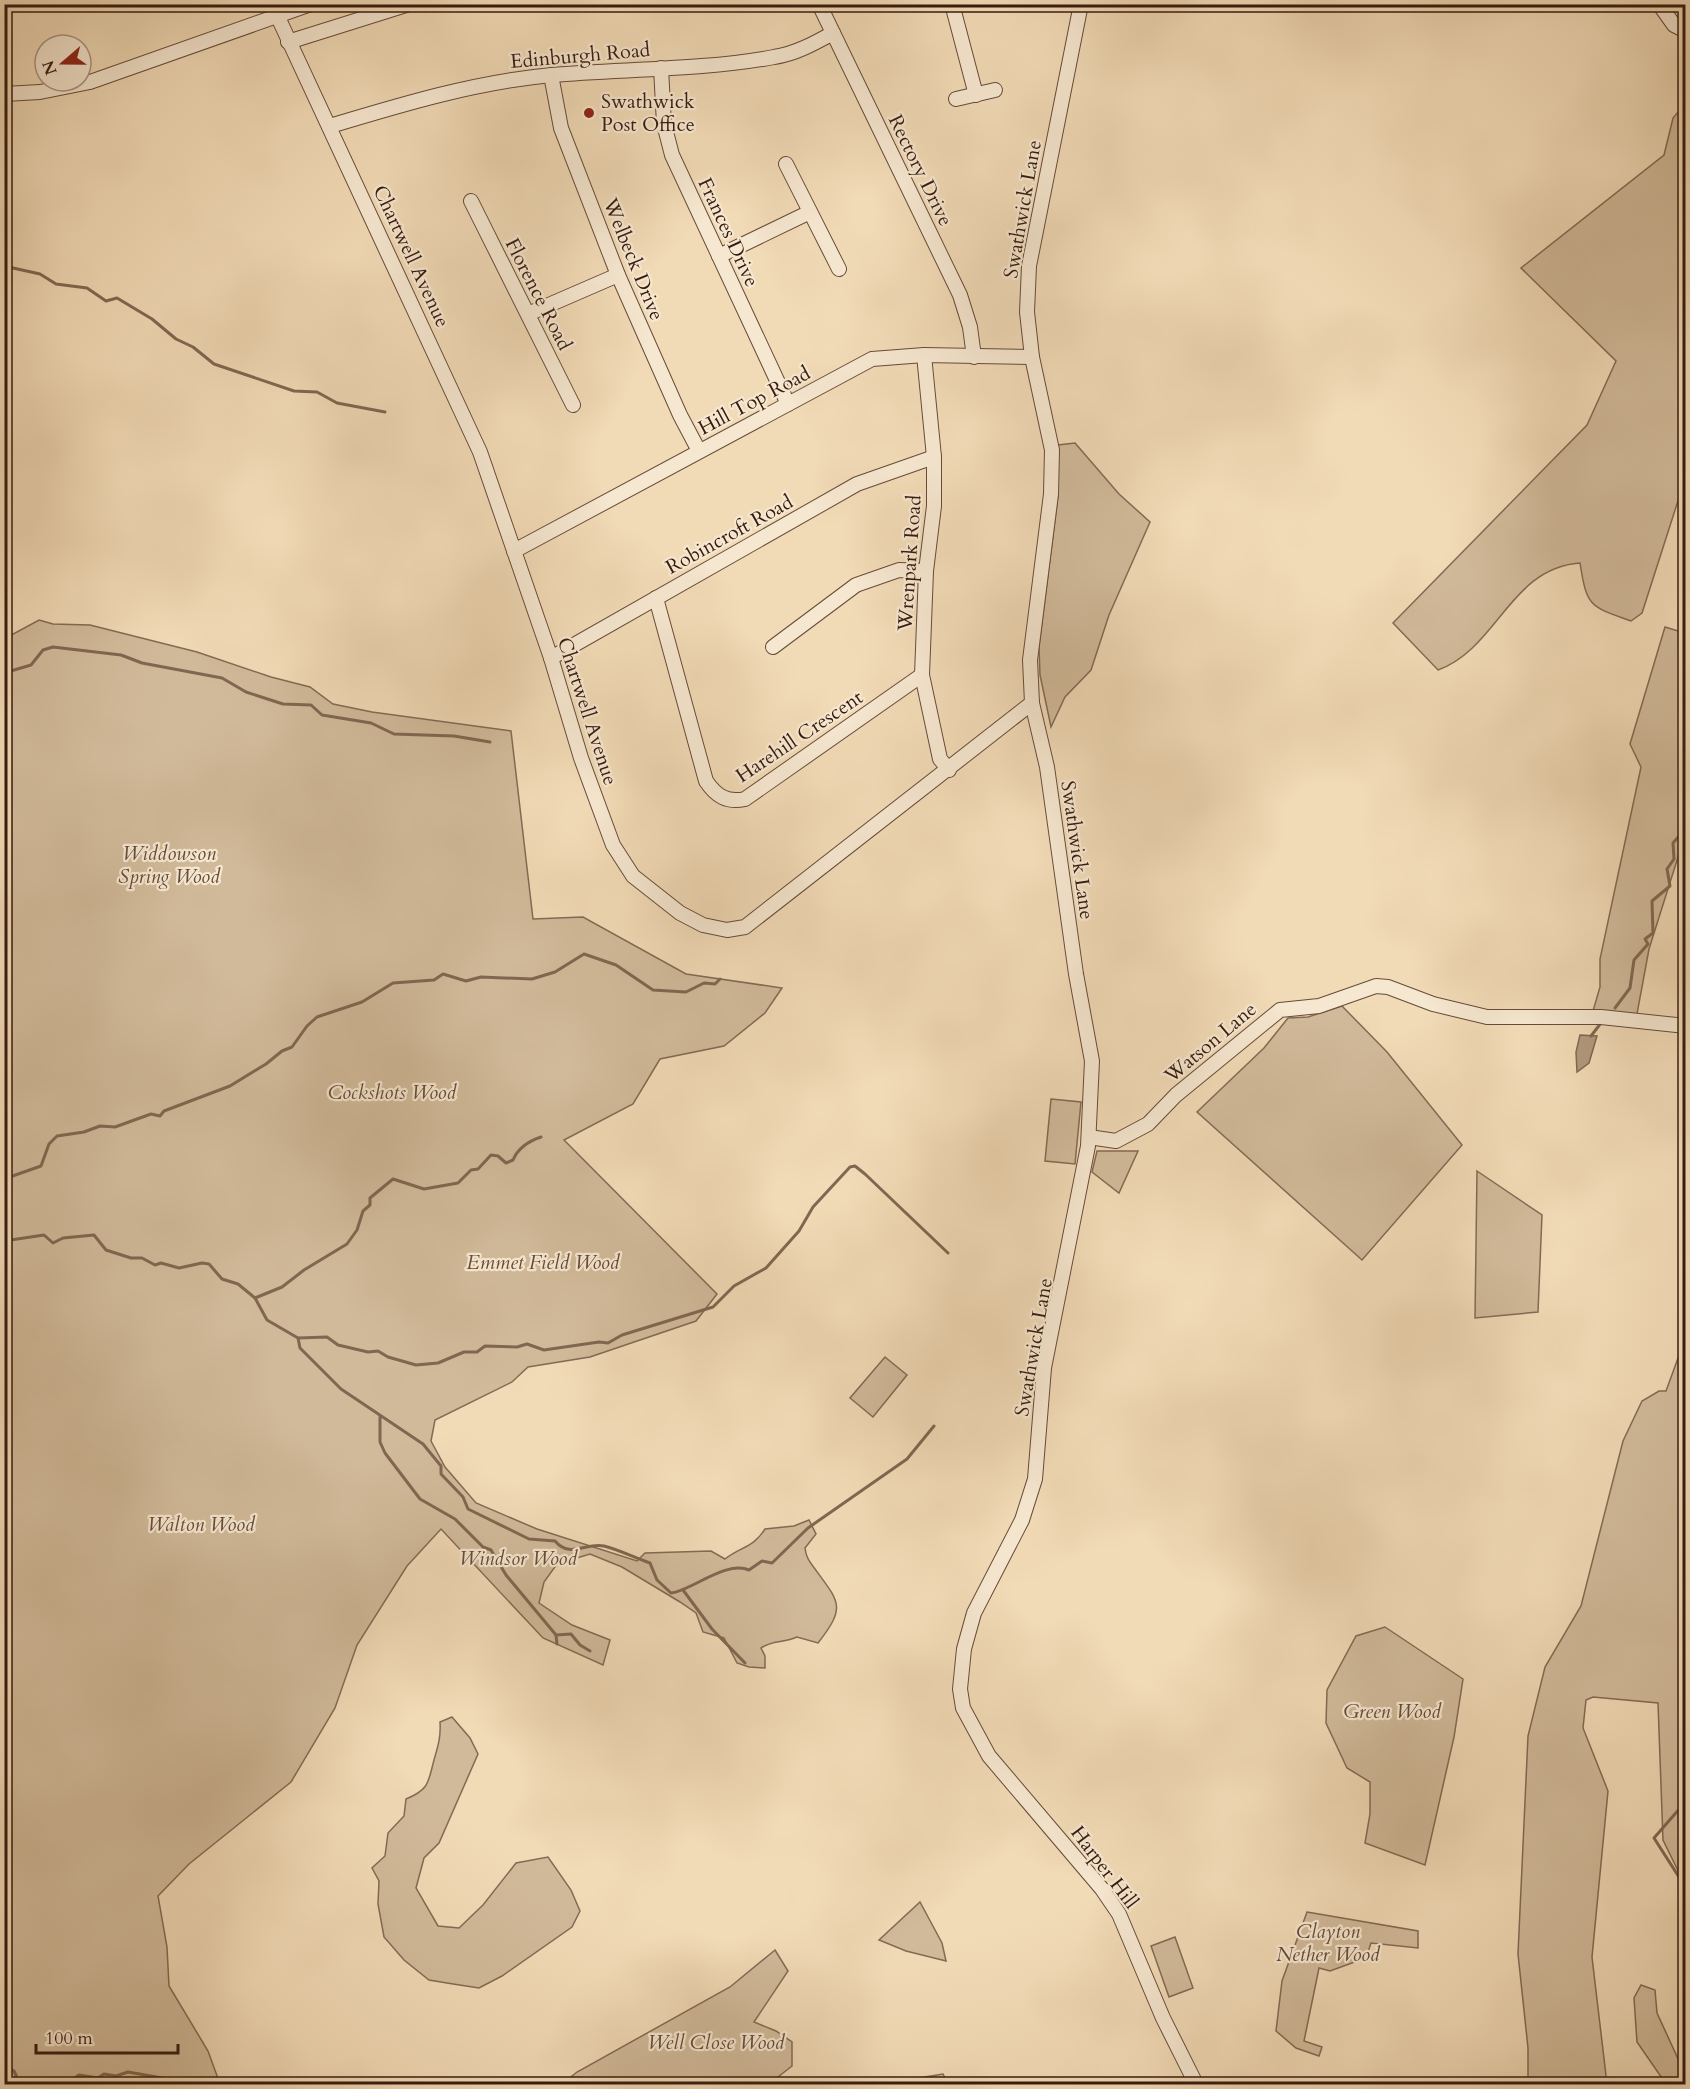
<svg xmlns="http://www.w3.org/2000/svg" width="1690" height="2089" font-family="Cardo,serif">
	<rect width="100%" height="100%" fill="#f1dab6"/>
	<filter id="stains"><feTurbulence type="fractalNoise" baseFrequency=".00333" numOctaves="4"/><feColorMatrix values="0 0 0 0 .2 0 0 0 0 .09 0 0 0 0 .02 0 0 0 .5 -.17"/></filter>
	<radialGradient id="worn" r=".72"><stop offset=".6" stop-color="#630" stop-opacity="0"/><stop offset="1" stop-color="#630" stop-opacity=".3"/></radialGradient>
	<g fill="#d1ba9a" stroke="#846a54" stroke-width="1.5">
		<path d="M1685,104V479L1642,613L1631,621C1590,606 1587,608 1580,563C1510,568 1498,648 1438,670L1393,623L1587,425L1616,361L1521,268L1664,155L1673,118Z"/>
		<polygon points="1075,443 1119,494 1150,522 1109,615 1091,670 1065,697 1051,727 1040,675 1039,647 1058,496 1058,445"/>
		<path d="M39,620L53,624L90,625L197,652L271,677L310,687L333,704L372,712L511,731L533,919L583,917L686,974L782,988L765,1013L724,1046L660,1059L633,1104L564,1140L717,1294L696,1321L590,1357L528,1367L512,1382L435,1420L431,1441L445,1467L476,1503L537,1529L637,1561L645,1553L711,1551L725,1559C742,1546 753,1548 765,1529L794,1526L809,1520L816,1534L805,1548C806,1557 809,1561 815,1569C840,1603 846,1607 818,1643L797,1637C784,1643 771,1640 761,1648L765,1656V1668L749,1667L737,1663L724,1638L703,1632L696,1613L680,1602L622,1567L590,1554L557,1564L544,1582L539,1603L572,1625L610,1640L603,1665L543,1638L441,1529L407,1566L357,1645L335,1708L291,1782L189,1864L158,1896L167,1947L169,1986L208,2051L220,2084H16L5,2077L4,639Z"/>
		<polygon points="1665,627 1685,633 1685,835 1649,949 1637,1014 1593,1011 1600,987 1600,959 1641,767 1630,744"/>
		<polygon points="1342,1006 1387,1052 1462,1145 1362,1260 1197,1112 1264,1048 1288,1018 1308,1017"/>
		<polygon points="1051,1099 1081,1102 1075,1164 1045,1161"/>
		<polygon points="1097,1151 1138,1151 1119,1193 1092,1172"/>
		<polygon points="1477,1171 1542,1215 1538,1312 1475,1318"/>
		<polygon points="1685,1339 1685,1885 1663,1840 1658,1703 1593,1697 1586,1700 1583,1728 1608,1791 1592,1957 1607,2084 1528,2084 1528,2048 1518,1954 1528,1736 1545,1667 1581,1606 1623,1441 1642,1401 1659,1391 1666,1391"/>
		<polygon points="885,1357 907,1375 873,1417 850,1398"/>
		<polygon points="1385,1627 1463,1679 1454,1737 1425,1865 1365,1843 1370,1814 1370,1782 1347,1768 1326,1723 1327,1690 1356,1636"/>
		<path d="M452,1717L470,1738L478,1754L439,1843L424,1858L416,1888L438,1926L459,1928L483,1905L516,1863L548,1857L571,1890L580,1911L572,1927L502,1976L479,1988L453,1984L429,1980L404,1960L384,1937L378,1904L379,1881L372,1868L385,1856L388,1833L404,1816L406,1799C430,1789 428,1782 434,1760C438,1746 441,1737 440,1722Z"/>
		<polygon points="920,1902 942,1943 946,1961 906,1951 879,1940"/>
		<polygon points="1307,1912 1418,1931 1418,1948 1371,1943 1366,1958 1330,1971 1319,1968 1304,2041 1322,2047 1319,2056 1296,2048 1276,2031 1282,1981"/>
		<polygon points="1175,1937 1193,1988 1169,1997 1151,1946"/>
		<polygon points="775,1950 788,1971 754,2022 776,2031 792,2042 792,2066 769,2084 562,2084 577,2072 730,1987"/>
		<polygon points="1641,1985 1655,1990 1657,2013 1680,2063 1685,2070 1685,2084 1666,2084 1637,2042 1634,1998"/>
		<polygon points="943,2074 948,2084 881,2084"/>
	</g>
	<polygon fill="#b2997d" stroke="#816751" stroke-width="1.5" points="1580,1035 1597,1036 1589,1063 1577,1072 1576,1052"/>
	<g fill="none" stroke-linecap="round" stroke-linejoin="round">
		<g stroke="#816751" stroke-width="3">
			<polyline points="4,266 40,274 56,284 87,288 106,301 117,298 152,319 176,339 193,347 214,364 294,391 317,392 337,403 385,412"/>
			<polyline points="4,673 31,665 43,650 53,647 121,655 142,663 222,678 246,692 283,704 311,705 322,715 371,723 394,734 454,736 490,742"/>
			<polyline points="1615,1008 1630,988 1634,960 1648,944 1645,939 1653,933 1652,901 1670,886 1667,869 1674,859 1673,843 1680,835 1680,825 1686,808"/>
			<polyline points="1591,1036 1601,1023"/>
			<polyline points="4,1179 41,1166 49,1144 57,1136 84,1132 100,1126 115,1127 151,1114 160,1116 164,1111 230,1086 266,1064 282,1051 292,1047 307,1026 317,1017 362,1002 393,983 434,980 443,974 466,981 481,977 532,979 555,972 584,954 616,965 653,990 686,992 704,983 715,984 720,979"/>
			<polyline points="4,1241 44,1235 53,1243 63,1238 94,1235 106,1250 131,1258 142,1258 155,1265 161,1263 179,1268 202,1263 209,1264 222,1279 238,1284 255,1298 267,1320 298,1338 327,1337 338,1345 368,1352 378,1351 388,1357 416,1365 438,1363 464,1352 477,1352 485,1346 517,1347 527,1344 544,1350 599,1342 608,1343 622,1335 713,1307 734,1286 766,1268 799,1231 813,1207 850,1167 855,1166 865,1174 948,1253"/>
			<path d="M255,1298L282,1287L304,1270L347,1244L357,1230L363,1211L370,1205V1198L393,1179L424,1189L458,1183L471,1170L478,1169L491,1155L498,1156L506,1163L513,1160C518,1148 529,1141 541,1137"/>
			<path d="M298,1338L300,1348L341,1389L423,1444L441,1466V1474L463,1497L468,1509L529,1539L555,1541C570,1559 586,1542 604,1546C620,1550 635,1558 650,1563L657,1580L671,1593C691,1591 726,1560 749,1570L762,1561L772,1563L808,1528L907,1459L934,1426"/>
			<polyline points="380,1417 380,1442 385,1453 420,1499 455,1519 483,1547 491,1550 506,1575 556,1635 571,1634 580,1645 590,1651"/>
			<polyline points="683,1590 712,1629 745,1663"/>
			<polyline points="556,1635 557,1644"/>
			<polyline points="1686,1780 1681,1807 1654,1838 1686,1888"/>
			<polyline points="4,2076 9,2068 14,2071 20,2084"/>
			<polyline points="42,2084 50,2084"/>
			<polyline points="66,2084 79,2075 98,2078 104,2074 116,2076 128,2072 168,2079"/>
		</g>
		<g stroke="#664b39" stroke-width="16">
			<g id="minor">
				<polyline points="819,4 960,295 970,327 974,357"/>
				<polyline points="952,4 976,95"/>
				<polyline points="1081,4 1029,266 1027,312 1032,357 1052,450 1051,494 1030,660 1032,703 1047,767 1076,974 1092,1061 1088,1146 1044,1368 1035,1479 1022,1520 974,1613 964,1649 960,1689 963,1708 989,1756 1102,1889 1119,1914 1163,2018 1196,2084"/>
				<polyline points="1659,4 1674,25 1686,31"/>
				<polyline points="277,15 480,452 551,658 581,758 613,845 633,876 680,913 703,925 727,930 745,927 1032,703"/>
				<polyline points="288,42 409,4"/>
				<polyline points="661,68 664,124 672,155 788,404"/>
				<polyline points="551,75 561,128 618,275 680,415 699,451"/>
				<polyline points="4,94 40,92 90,82 311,4"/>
				<polyline points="956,99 995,90"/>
				<path d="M330,126C403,104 476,82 552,75C624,69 704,70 774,57C795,54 815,43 833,33"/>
				<polyline points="786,164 839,269"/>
				<polyline points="471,201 573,405"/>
				<polyline points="719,256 810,212"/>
				<polyline points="528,314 618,275"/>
				<polyline points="924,355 934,457 934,506 926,571 922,675 940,759 949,770"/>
				<polyline points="514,551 872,359 924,355 1032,357"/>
				<path d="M656,598L706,781C716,796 727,803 745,799L922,675"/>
				<polyline points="773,647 856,585 899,570 926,571"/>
				<polyline points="551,658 857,484 934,457"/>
				<polyline points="1089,1137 1116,1141 1148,1124 1176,1095 1280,1010 1319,1006 1376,986 1388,987 1433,1004 1487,1017 1601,1017 1686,1026"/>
			</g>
		</g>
		<use href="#minor" stroke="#f6e7d0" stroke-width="14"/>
	</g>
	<circle fill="#8f2418" stroke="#f6e7d0" stroke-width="2" cx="589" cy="113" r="6"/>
	<g text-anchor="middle" stroke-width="4.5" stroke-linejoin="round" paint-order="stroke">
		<g font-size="20" fill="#371b0f" stroke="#f6e7d0">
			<text transform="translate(580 55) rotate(-5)" y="7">Edinburgh Road</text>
			<text transform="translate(921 170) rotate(64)" y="7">Rectory Drive</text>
			<text transform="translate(1022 209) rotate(-80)" y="7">Swathwick Lane</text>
			<text transform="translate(729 232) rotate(65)" y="7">Frances Drive</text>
			<text transform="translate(412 256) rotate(65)" y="7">Chartwell Avenue</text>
			<text transform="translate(634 259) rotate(68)" y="7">Welbeck Drive</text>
			<text transform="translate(539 294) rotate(63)" y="7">Florence Road</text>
			<text transform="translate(754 400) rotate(-28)" y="7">Hill Top Road</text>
			<text transform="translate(729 534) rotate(-29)" y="7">Robincroft Road</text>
			<text transform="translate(909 563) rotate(-86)" y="7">Wrenpark Road</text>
			<text transform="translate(588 711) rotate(72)" y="7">Chartwell Avenue</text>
			<text transform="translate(799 736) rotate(-34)" y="7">Harehill Crescent</text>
			<text transform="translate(1078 850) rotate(82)" y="7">Swathwick Lane</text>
			<text transform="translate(1210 1042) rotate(-40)" y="7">Watson Lane</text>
			<text transform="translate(1033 1347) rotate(-80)" y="7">Swathwick Lane</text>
			<text transform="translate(1105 1867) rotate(53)" y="7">Harper Hill</text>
		</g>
		<g font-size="20" fill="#371b0f" stroke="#f6e7d0" text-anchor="start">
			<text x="601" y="108">Swathwick<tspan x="601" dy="23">Post Office</tspan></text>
		</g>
		<g font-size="20" font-style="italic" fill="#654b39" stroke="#f6e7d0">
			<text x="169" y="860">Widdowson<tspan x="169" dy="23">Spring Wood</tspan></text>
			<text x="392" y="1099">Cockshots Wood</text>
			<text x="543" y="1269">Emmet Field Wood</text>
			<text x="201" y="1531">Walton Wood</text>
			<text x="518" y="1565">Windsor Wood</text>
			<text x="1392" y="1718">Green Wood</text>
			<text x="1328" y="1938">Clayton<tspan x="1328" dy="23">Nether Wood</tspan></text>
			<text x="716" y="2049">Well Close Wood</text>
		</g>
	</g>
	<rect width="1690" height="2089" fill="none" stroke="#f1dab6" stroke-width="24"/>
	<rect x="6" y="6" width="1678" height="2077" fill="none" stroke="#371b0f" stroke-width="3"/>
	<rect x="12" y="12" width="1666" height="2065" fill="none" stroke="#371b0f" stroke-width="1.5"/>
	<g transform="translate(63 63) rotate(250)"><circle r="28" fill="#f6e7d0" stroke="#aa9583" stroke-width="1.5"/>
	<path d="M0-4.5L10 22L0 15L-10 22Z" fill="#8f2418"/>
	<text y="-9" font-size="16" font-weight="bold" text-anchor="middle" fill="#371b0f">N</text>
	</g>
	<path d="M36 2044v9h142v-9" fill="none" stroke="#371b0f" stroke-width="3"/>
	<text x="45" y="2044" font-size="18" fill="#371b0f" stroke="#f6e7d0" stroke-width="4.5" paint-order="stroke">100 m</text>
	<rect width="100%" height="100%" filter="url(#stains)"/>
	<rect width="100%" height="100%" fill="url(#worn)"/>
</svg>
